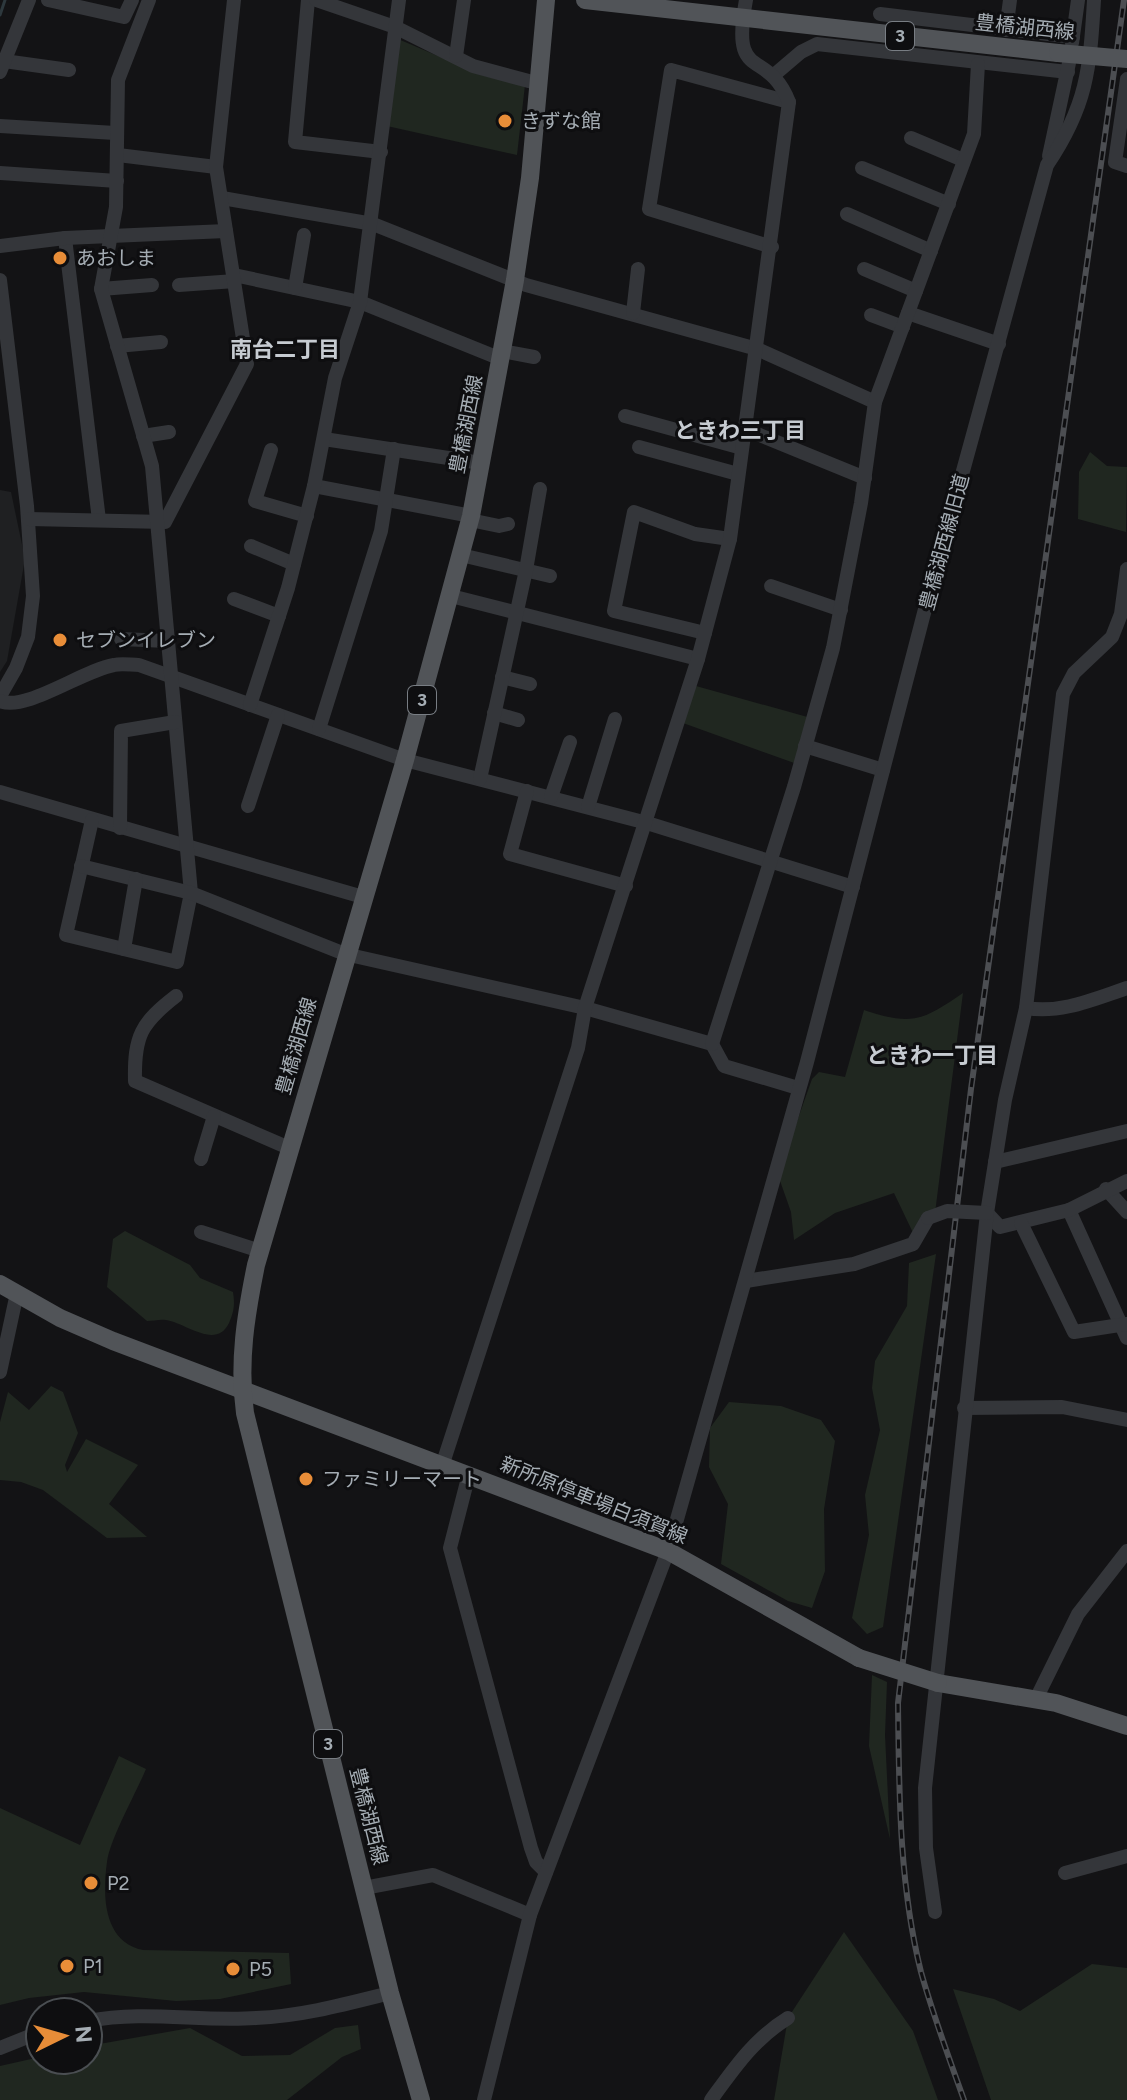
<svg xmlns="http://www.w3.org/2000/svg" width="1127" height="2100" font-family="Figtree,'Noto Sans JP',sans-serif">
	<rect width="100%" height="100%" fill="#131315"/>
	<polygon fill="#1f2022" points="0,490 11,492 25,559 7,661 0,672"/>
	<g fill="#202720">
		<polygon points="398,39 485,76 525,85 517,155 387,126"/>
		<polygon points="1090,452 1107,466 1127,467 1126,532 1078,519 1079,472"/>
		<polygon points="696,686 811,718 797,764 683,723"/>
		<path d="M963,993L935,1213L916,1239L894,1193L835,1213L794,1240L791,1212L778,1175L812,1079L819,1072L845,1077L864,1010C912,1026 922,1021 963,993Z"/>
		<path d="M125,1231L190,1265L200,1278L233,1292C235,1305 234,1311 229,1323C216,1350 186,1323 166,1320C160,1319 153,1321 147,1321L107,1287L113,1239Z"/>
		<polygon points="936,1254 883,1627 867,1634 852,1618 869,1535 865,1495 880,1430 872,1388 875,1361 907,1306 909,1263"/>
		<polygon points="51,1386 63,1392 78,1433 65,1465 67,1472 86,1439 138,1465 109,1504 147,1537 107,1538 43,1490 21,1482 0,1480 0,1422 8,1392 29,1410"/>
		<polygon points="729,1402 781,1406 821,1420 835,1441 824,1509 825,1571 812,1608 788,1601 721,1564 728,1504 709,1467 710,1428"/>
		<polygon points="872,1675 887,1682 885,1735 890,1839 869,1746"/>
		<path d="M119,1756L146,1769C136,1793 110,1839 107,1862C102,1897 104,1942 143,1950L289,1953L291,1984L220,1999L176,2001L84,1992L29,1998L0,2005V1808L80,1845Z"/>
		<polygon points="844,1932 913,2031 938,2100 774,2100 788,2018"/>
		<polygon points="1092,1964 1127,1968 1127,2100 991,2100 953,1989 994,1999 1020,2011"/>
		<polygon points="358,2025 361,2049 342,2057 287,2100 0,2100 0,2066 40,2057 88,2060 88,2046 190,2028 242,2056 290,2055 335,2028"/>
	</g>
	<g fill="none" stroke-linecap="round" stroke-linejoin="round">
		<polyline stroke="#2d383d" stroke-width="3" points="0,15 5,0"/>
		<g stroke="#34363a" stroke-width="14">
			<polyline points="48,0 124,17 132,0"/>
			<polyline points="308,0 295,142 381,152"/>
			<polyline points="316,0 395,27 473,66 540,84"/>
			<polyline points="880,14 1073,37"/>
			<polyline points="1006,30 1010,0"/>
			<polyline points="1072,43 1078,0"/>
			<polyline points="456,56 464,0"/>
			<polyline points="4,61 69,70"/>
			<polyline points="0,72 29,0"/>
			<polyline points="774,75 801,52 817,44 1068,72"/>
			<polyline points="1127,79 1115,162 1127,166"/>
			<polyline points="0,126 115,133"/>
			<polyline points="911,138 963,160"/>
			<polyline points="118,155 216,167"/>
			<polyline points="1049,156 1069,63"/>
			<polyline points="862,168 949,204"/>
			<polyline points="0,173 117,181"/>
			<polyline points="222,198 373,224 526,285 757,349 875,402"/>
			<polyline points="847,214 931,251"/>
			<polyline points="65,238 99,520"/>
			<polyline points="0,246 65,238 226,231"/>
			<polyline points="772,247 649,209 671,70 789,102"/>
			<polyline points="864,269 916,291"/>
			<polyline points="234,275 360,302 501,359"/>
			<polyline points="0,280 27,506 33,596 28,637 16,668 0,696"/>
			<polyline points="179,285 235,281"/>
			<polyline points="295,288 304,235"/>
			<polyline points="101,289 152,285"/>
			<polyline points="633,313 638,269"/>
			<polyline points="908,313 999,344"/>
			<polyline points="871,315 903,327"/>
			<polyline points="117,346 161,342"/>
			<polyline points="502,351 534,357"/>
			<polyline points="625,416 742,448"/>
			<polyline points="745,429 865,478"/>
			<polyline points="143,436 169,432"/>
			<polyline points="324,439 481,463"/>
			<polyline points="639,447 738,474"/>
			<polyline points="271,450 255,501 307,516"/>
			<polyline points="314,486 471,516"/>
			<polyline points="29,519 165,522 247,364 216,167 234,0"/>
			<polyline points="470,520 499,526 508,524"/>
			<polyline points="251,546 294,564"/>
			<polyline points="461,555 550,576"/>
			<polyline points="771,586 841,610"/>
			<polyline points="451,596 698,659"/>
			<polyline points="234,599 279,616"/>
			<polyline points="705,633 614,611 634,512 695,534 730,539"/>
			<polyline points="121,639 167,641"/>
			<polyline points="502,677 530,684"/>
			<path d="M0,701C26,712 83,670 114,665C122,663 131,665 139,665L405,760L647,823L853,887"/>
			<polyline points="250,705 288,588 314,486 335,378 360,302 399,0"/>
			<polyline points="494,713 518,720"/>
			<polyline points="319,729 381,531 394,449"/>
			<polyline points="805,746 883,770"/>
			<polyline points="480,779 526,570 540,489"/>
			<polyline points="527,791 510,854 626,886"/>
			<polyline points="0,792 363,897"/>
			<polyline points="551,797 570,742"/>
			<polyline points="248,806 278,715"/>
			<polyline points="588,807 615,719"/>
			<polyline points="92,820 66,935 177,962 191,893 152,466 101,289 116,207 118,80 149,0"/>
			<polyline points="120,828 121,731 175,722"/>
			<polyline points="81,866 191,893 345,954 585,1008 712,1044 724,1066 798,1088"/>
			<polyline points="124,949 136,879"/>
			<path d="M176,996C141,1023 134,1036 135,1081L289,1148"/>
			<path d="M1026,1008C1061,1014 1094,999 1127,988"/>
			<polyline points="712,1044 794,787 833,648 861,503 875,402 974,134 978,64"/>
			<polyline points="201,1159 214,1116"/>
			<polyline points="995,1162 1127,1131"/>
			<polyline points="1106,1189 1127,1212"/>
			<polyline points="1069,1210 1127,1338"/>
			<polyline points="987,1213 1000,1227 1069,1210 1127,1181"/>
			<polyline points="1021,1223 1074,1332 1127,1324"/>
			<polyline points="201,1232 260,1251"/>
			<polyline points="746,1281 854,1264 913,1244 928,1218"/>
			<polyline points="0,1372 17,1293"/>
			<polyline points="964,1408 1062,1407 1127,1420"/>
			<path d="M443,1463L578,1048L585,1008L698,659L730,539L789,102C767,46 730,85 746,0"/>
			<polyline points="469,1474 450,1548 531,1848 536,1862 546,1872"/>
			<polyline points="1036,1699 1078,1614 1127,1551"/>
			<polyline points="1065,1873 1127,1856"/>
			<polyline points="364,1888 433,1875 530,1915"/>
			<polyline points="935,1912 926,1848 925,1788 987,1213 1005,1100 1026,1008 1063,694 1074,673 1112,637 1121,614 1127,569"/>
			<path d="M88,2021C145,2010 199,2022 256,2018C302,2016 346,2004 390,1993"/>
			<polyline points="0,2048 40,2032"/>
			<path d="M484,2100L530,1915L668,1551L807,1062L924,613L1047,165C1087,106 1090,69 1094,0"/>
			<path d="M711,2100C735,2067 754,2039 788,2018"/>
		</g>
		<g stroke="#515458" stroke-width="18">
			<polyline points="585,0 1058,53"/>
			<polyline points="0,1284 60,1318 113,1341 668,1551 859,1658"/>
			<polyline points="938,1683 1056,1703 1127,1726"/>
			<path d="M421,2100L390,1993L245,1413C238,1362 246,1314 256,1265L405,760L471,516L515,280L530,178L546,0"/>
		</g>
		<g stroke="#4c4e52" stroke-width="6">
			<path id="rail" d="M964,2100C949,2058 933,2015 921,1972C899,1884 899,1792 898,1703L971,1089L1124,0"/>
		</g>
		<use href="#rail" stroke="#0e0e10" stroke-width="3" stroke-dasharray="9" stroke-linecap="butt"/>
		<polyline stroke="#34363a" stroke-width="14" points="928,1218 947,1211 987,1213"/>
		<g stroke="#515458" stroke-width="18">
			<polyline points="1058,53 1127,59"/>
			<polyline points="859,1658 938,1683"/>
		</g>
	</g>
	<g fill="#e88d38" stroke="#0e0e10" stroke-width="3">
		<circle cx="505" cy="121" r="8"/>
		<circle cx="60" cy="258" r="8"/>
		<circle cx="60" cy="640" r="8"/>
		<circle cx="306" cy="1479" r="8"/>
		<circle cx="91" cy="1883" r="8"/>
		<circle cx="67" cy="1966" r="8"/>
		<circle cx="233" cy="1969" r="8"/>
	</g>
	<g text-anchor="middle" stroke-width="6" stroke-linejoin="round" paint-order="stroke">
		<g fill="#0e0e10" stroke="#787d83" stroke-width="2">
			<rect x="886" y="22" width="28" height="28" rx="6"/>
			<rect x="408" y="686" width="28" height="28" rx="6"/>
			<rect x="314" y="1730" width="28" height="28" rx="6"/>
		</g>
		<g font-size="18" font-weight="bold" fill="#a5adb4">
			<text x="900" y="42">3</text>
			<text x="422" y="706">3</text>
			<text x="328" y="1750">3</text>
		</g>
		<g font-size="20" fill="#a5adb4" stroke="#0e0e10">
			<text transform="translate(1025 27) rotate(6)" y="7">豊橋湖西線</text>
			<text transform="translate(466 424) rotate(-79)" y="7">豊橋湖西線</text>
			<text transform="translate(944 542) rotate(-75)" y="7">豊橋湖西線旧道</text>
			<text transform="translate(296 1046) rotate(-74)" y="7">豊橋湖西線</text>
			<text transform="translate(594 1500) rotate(22)" y="7">新所原停車場白須賀線</text>
			<text transform="translate(369 1816) rotate(76)" y="7">豊橋湖西線</text>
		</g>
		<g font-size="20" fill="#a5adb4" stroke="#0e0e10" text-anchor="start">
			<text x="521" y="128">きずな館</text>
			<text x="76" y="265">あおしま</text>
			<text x="76" y="647">セブンイレブン</text>
			<text x="322" y="1486">ファミリーマート</text>
			<text x="107" y="1890">P2</text>
			<text x="83" y="1973">P1</text>
			<text x="249" y="1976">P5</text>
		</g>
		<g font-size="22" font-weight="bold" fill="#c6cbd1" stroke="#0e0e10">
			<text x="285" y="357">南台二丁目</text>
			<text x="740" y="438">ときわ三丁目</text>
			<text x="932" y="1063">ときわ一丁目</text>
		</g>
	</g>
	<g transform="translate(64 2036) rotate(85)"><circle r="38" fill="#0e0e10" stroke="#4a4e52" stroke-width="2"/>
	<path d="M0-6L14 30L0 20L-14 30Z" fill="#e88d38"/>
	<text y="-12" font-size="22" font-weight="bold" text-anchor="middle" fill="#a5adb4">N</text>
	</g>
</svg>
